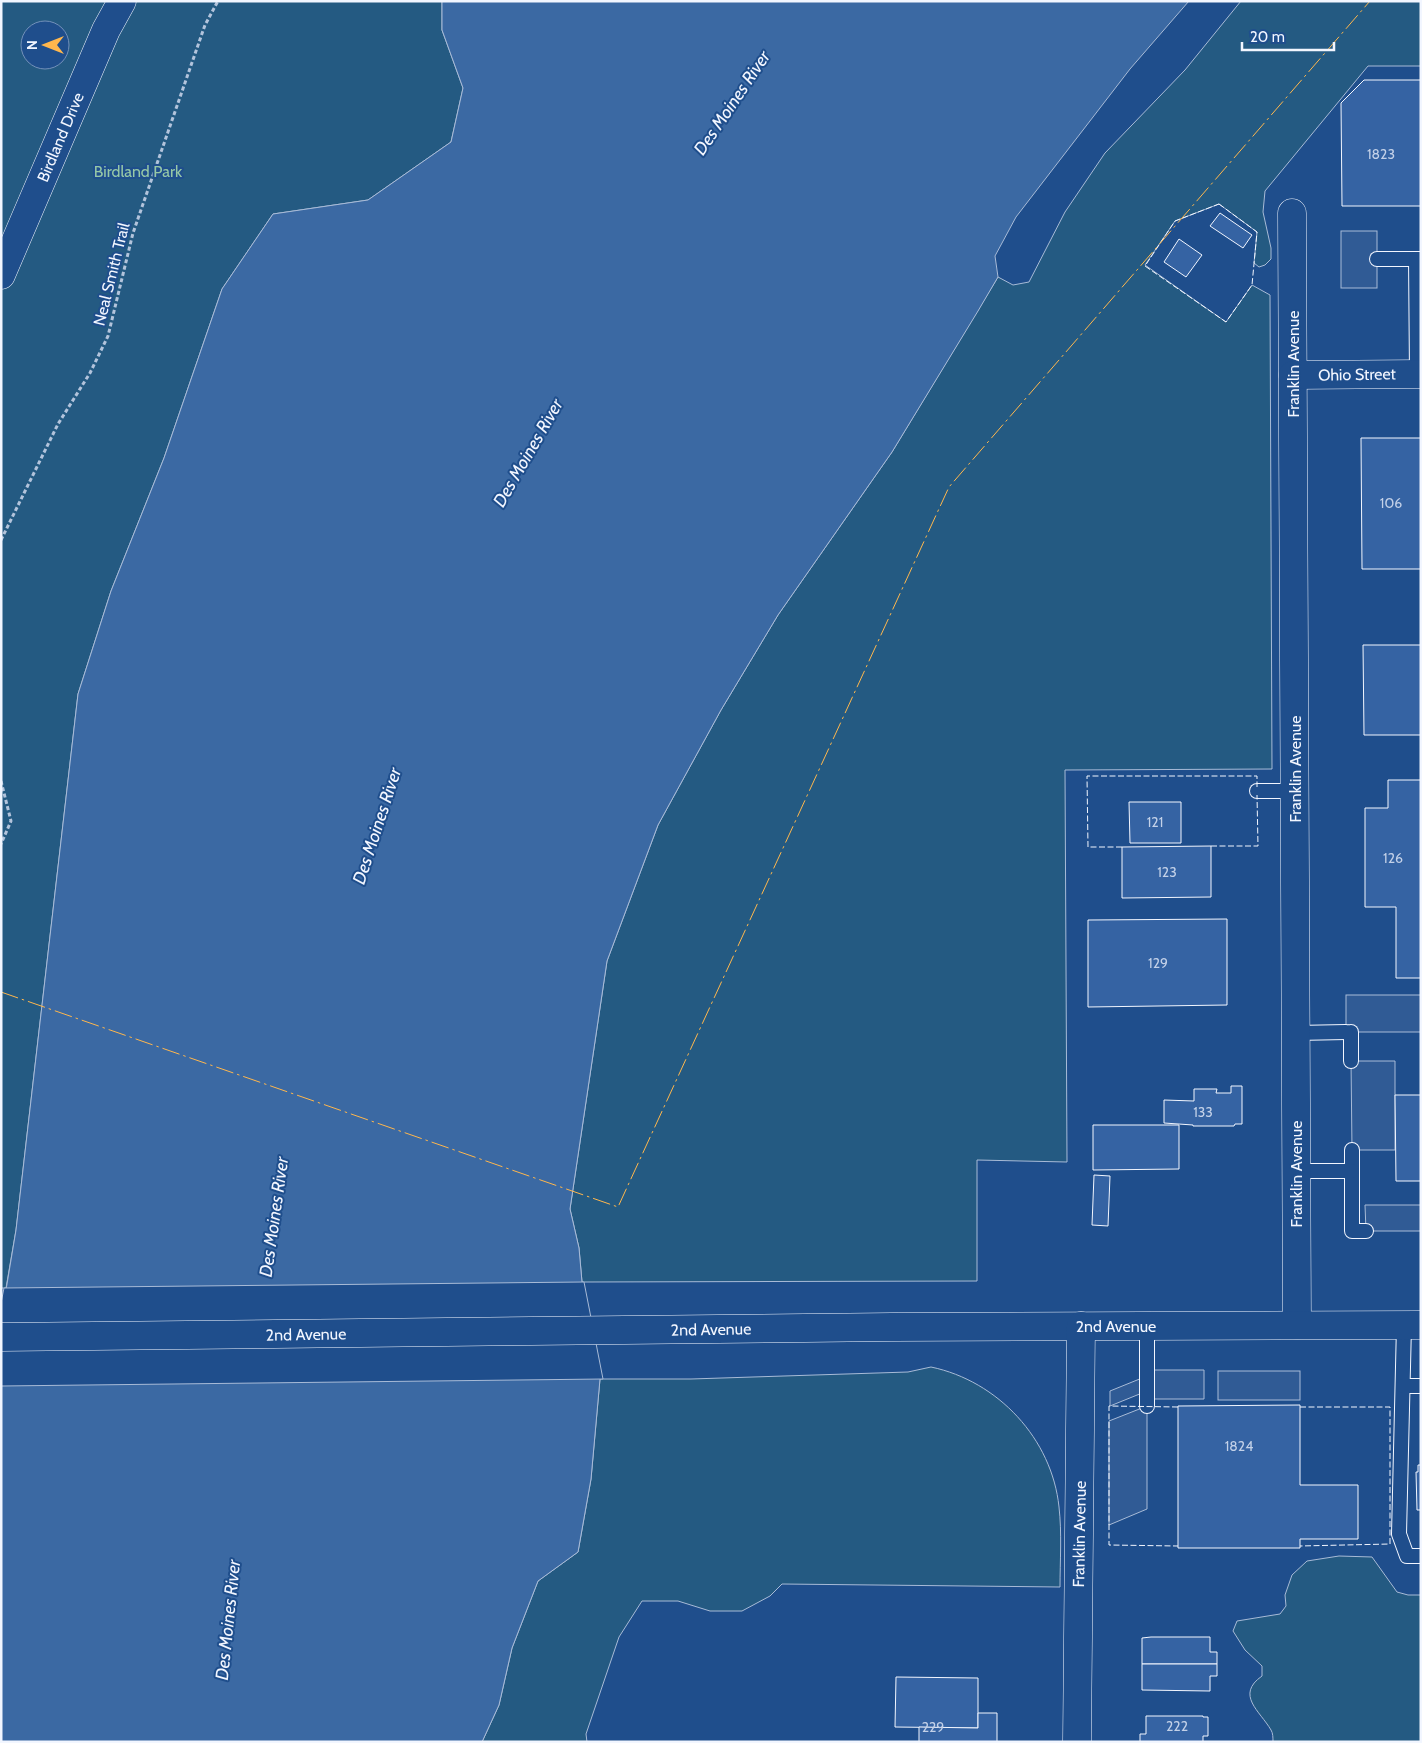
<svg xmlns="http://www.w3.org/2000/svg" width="1422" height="1743" font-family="Cabin,sans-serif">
	<rect width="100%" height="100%" fill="#1f4e8c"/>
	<g fill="#245a82" stroke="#a8bbd7" fill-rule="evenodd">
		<path d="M1,1H442V30L463,88L451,142L368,200L273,214L222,289L164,458L111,591L78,694L16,1230L6,1288H1ZM30,30H60V60H30Z"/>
		<polygon points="1241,1 1421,1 1421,66 1368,66 1265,191 1263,212 1271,248 1271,259 1265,265 1259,267 1254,263 1257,232 1219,204 1175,221 1145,265 1226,322 1252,285 1270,295 1272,769 1065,770 1067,1162 977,1160 977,1281 582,1282 579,1248 570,1209 607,961 658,825 721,710 778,615 892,452 998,277 1013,285 1029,282 1065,212 1105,153 1185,70"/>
		<path d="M931,1367C998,1381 1052,1439 1059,1507C1062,1533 1060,1561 1060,1587L782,1584L770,1596L742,1611H710L678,1601H642L619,1637L586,1734L587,1742H482L499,1705L512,1648L538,1581L578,1552L591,1479L600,1379H691L908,1372Z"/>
		<path d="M1339,1556L1372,1557L1397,1592L1408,1595H1421V1742H1273C1273,1738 1273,1733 1271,1730C1260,1711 1235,1695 1262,1676V1666L1245,1650L1233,1631L1237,1621L1280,1614L1286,1606L1285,1595L1292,1575L1307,1561Z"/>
	</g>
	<g fill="#305b95" stroke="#a8bbd7">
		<rect x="1341" y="231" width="36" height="57"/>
		<rect x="1346" y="995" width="75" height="37"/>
		<polygon points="1351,1061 1395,1061 1395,1150 1352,1150"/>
		<polygon points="1365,1205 1421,1205 1421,1231 1366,1231"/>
		<polygon points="1147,1370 1204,1370 1204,1399 1147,1399 1147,1391 1110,1406 1110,1391 1147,1376"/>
		<rect x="1218" y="1371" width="82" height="29"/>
		<polygon points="1147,1406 1147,1509 1109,1525 1109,1421"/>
	</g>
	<polygon fill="#3b69a3" stroke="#a8bbd7" points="442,1 1189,1 1130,69 1016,217 995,256 998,277 978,311 892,452 778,615 721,710 658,825 607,961 570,1209 579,1248 582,1282 600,1379 591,1479 578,1552 538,1581 512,1648 499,1705 482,1742 1,1742 1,1320 16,1230 78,694 111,591 164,458 222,289 273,214 368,200 451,142 463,88 442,30"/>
	<polygon fill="#1f4e8c" stroke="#a8bbd7" points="584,1282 603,1379 1,1386 1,1303 4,1288"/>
	<g fill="#3563a3" stroke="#f2f6ff">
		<polygon points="1364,80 1421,80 1421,206 1342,206 1341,103"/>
		<polygon points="1220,213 1252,235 1243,248 1210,226"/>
		<polygon points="1179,239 1202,255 1186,277 1164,262"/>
		<polygon points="1361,438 1421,438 1421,569 1362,569"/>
		<polygon points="1363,645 1421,645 1421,735 1364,735"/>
		<polygon points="1388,780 1421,780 1421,978 1396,978 1396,907 1365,907 1365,808 1388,808"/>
		<polygon points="1129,802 1181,802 1181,843 1130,843"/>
		<polygon points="1211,846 1211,897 1122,898 1122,847"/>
		<polygon points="1227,919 1227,1005 1088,1007 1088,920"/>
		<polygon points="1231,1086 1242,1086 1242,1124 1235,1124 1234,1126 1193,1126 1193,1125 1164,1123 1164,1100 1194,1101 1194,1089 1217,1089 1216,1093 1231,1093"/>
		<polygon points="1395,1095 1421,1095 1421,1181 1396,1181"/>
		<polygon points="1093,1125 1179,1125 1179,1169 1093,1170"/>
		<polygon points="1094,1175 1110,1176 1108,1226 1092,1225"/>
		<polygon points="1300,1405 1300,1485 1358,1485 1358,1539 1300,1539 1300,1548 1178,1548 1178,1406"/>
		<polygon points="1418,1465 1421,1465 1421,1510 1417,1510 1416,1472 1418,1472"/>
		<polygon points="1151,1637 1210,1637 1210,1652 1217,1652 1217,1664 1142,1664 1142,1638"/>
		<polygon points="1142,1664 1217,1664 1217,1676 1210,1676 1210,1691 1142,1690"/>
		<polygon points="896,1677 978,1678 978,1728 895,1727"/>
		<polygon points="978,1713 997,1713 997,1742 919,1742 919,1727 978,1728"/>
		<polygon points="1146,1716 1203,1716 1203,1717 1208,1717 1208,1736 1203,1736 1203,1742 1140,1742 1140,1734 1146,1734"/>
	</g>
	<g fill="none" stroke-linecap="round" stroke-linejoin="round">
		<g stroke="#f2f6ff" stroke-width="16">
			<g id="service">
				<polyline points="1377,259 1421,259"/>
				<polyline points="1416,259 1417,374"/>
				<polyline points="1257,791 1295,791"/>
				<polyline points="1351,1032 1351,1061"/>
				<polyline points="1296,1033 1346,1032"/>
				<polyline points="1352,1150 1352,1231 1366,1231"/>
				<polyline points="1296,1171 1352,1171"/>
				<polyline points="1404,1325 1399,1534 1407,1556 1421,1556"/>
				<polyline points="1147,1326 1147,1406"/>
				<polyline points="1403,1386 1421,1386"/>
			</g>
		</g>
		<g stroke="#f2f6ff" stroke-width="29">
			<g id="minor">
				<polyline points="1292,213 1297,1325"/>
				<polyline points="1293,375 1421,374"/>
			</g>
		</g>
		<g stroke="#f2f6ff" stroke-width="29">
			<polyline id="tertiary" points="1,275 106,30 122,1"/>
		</g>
		<g stroke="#f2f6ff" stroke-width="29">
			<g id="secondary">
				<polyline points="1,1337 892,1327 1421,1325"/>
				<polyline points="1077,1742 1081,1326"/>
			</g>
		</g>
		<g stroke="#b3c4dc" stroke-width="3" stroke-dasharray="4 2.5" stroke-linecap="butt">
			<polyline points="1,540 58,424 90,373 108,336 133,233 205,25 218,1"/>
			<polyline points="1,781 11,821 1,844"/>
		</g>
		<use href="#service" stroke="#1f4e8c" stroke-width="14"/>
		<use href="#minor" stroke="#1f4e8c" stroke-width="28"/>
		<use href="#tertiary" stroke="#1f4e8c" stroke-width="28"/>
		<use href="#secondary" stroke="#1f4e8c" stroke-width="28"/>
		<g stroke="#f2f6ff" stroke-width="1" stroke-dasharray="6 2.5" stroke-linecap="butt">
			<polygon points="1219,204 1257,232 1252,285 1226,322 1145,266 1175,221"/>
			<polyline points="1211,846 1258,846 1257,795"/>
			<polyline points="1122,847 1088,847 1087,776 1257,776 1257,787"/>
			<polyline points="1178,1407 1109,1406 1109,1545 1178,1546"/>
			<polyline points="1300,1407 1390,1407 1390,1544 1300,1546"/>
		</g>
		<polyline stroke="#ffb74d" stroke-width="1" stroke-dasharray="18 4 2.5 4" stroke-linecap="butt" points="1,992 618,1207 949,487 1370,1"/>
	</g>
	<g text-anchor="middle" stroke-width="4" stroke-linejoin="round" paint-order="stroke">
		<g font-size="14" fill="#c3d1e8">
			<text x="1381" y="159">1823</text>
			<text x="1391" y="508">106</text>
			<text x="1155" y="827">121</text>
			<text x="1393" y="863">126</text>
			<text x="1167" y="877">123</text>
			<text x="1158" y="968">129</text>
			<text x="1203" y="1117">133</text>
			<text x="1239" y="1451">1824</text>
			<text x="1177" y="1731">222</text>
			<text x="933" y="1732">229</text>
		</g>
		<g font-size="16" fill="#f2f6ff" stroke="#1f4e8c">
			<text transform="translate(60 137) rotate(-67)" y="6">Birdland Drive</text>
			<text transform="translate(111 274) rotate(-76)" y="6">Neal Smith Trail</text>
			<text transform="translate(1293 364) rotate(-90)" y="6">Franklin Avenue</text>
			<text transform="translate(1357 374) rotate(-1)" y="6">Ohio Street</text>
			<text transform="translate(1295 769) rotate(-90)" y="6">Franklin Avenue</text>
			<text transform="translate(1296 1174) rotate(-90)" y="6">Franklin Avenue</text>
			<text x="1116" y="1332">2nd Avenue</text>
			<text transform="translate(711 1329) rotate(-1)" y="6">2nd Avenue</text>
			<text transform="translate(306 1334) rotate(-1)" y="6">2nd Avenue</text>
			<text transform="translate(1079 1534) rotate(-89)" y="6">Franklin Avenue</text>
		</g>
		<g font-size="16" fill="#97c8a6" stroke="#1f4e8c">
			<text x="138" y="177">Birdland Park</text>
		</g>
		<g font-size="18" font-style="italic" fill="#f2f6ff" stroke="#1f4e8c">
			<text transform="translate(732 103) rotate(-56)" y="6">Des Moines River</text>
			<text transform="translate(528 453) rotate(-60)" y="6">Des Moines River</text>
			<text transform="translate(377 826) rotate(-72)" y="6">Des Moines River</text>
			<text transform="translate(274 1217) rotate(-82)" y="6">Des Moines River</text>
			<text transform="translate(228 1620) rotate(-84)" y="6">Des Moines River</text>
		</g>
	</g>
	<rect width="1422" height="1743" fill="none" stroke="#f2f6ff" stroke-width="5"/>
	<g transform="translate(45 45) rotate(270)"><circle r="24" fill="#1f4e8c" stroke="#7391ba"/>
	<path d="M0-4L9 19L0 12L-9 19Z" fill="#ffb74d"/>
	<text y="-8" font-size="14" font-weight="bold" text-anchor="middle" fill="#f2f6ff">N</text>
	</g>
	<path d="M1242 42v8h92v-8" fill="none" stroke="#f2f6ff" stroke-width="2.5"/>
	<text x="1250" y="42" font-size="15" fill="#f2f6ff" stroke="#1f4e8c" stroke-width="4" paint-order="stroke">20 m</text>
</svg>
